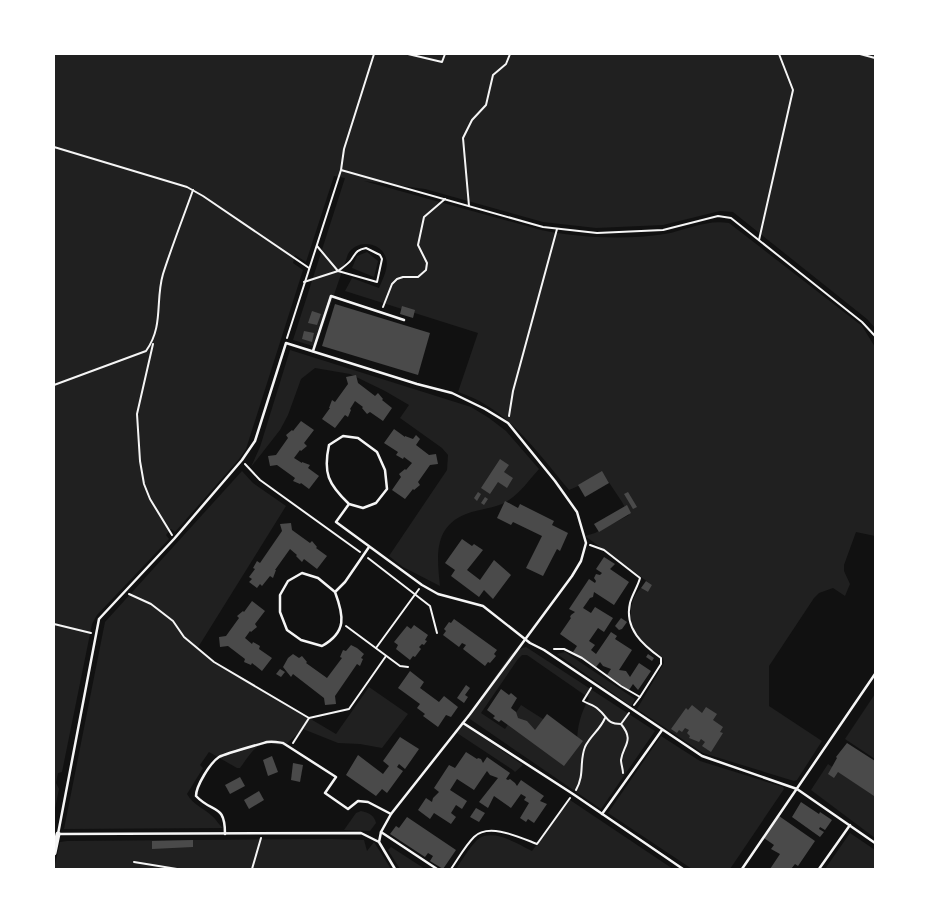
<svg xmlns="http://www.w3.org/2000/svg" width="929" height="923" font-family="'Times New Roman',serif">
	<rect width="100%" height="100%" fill="#111"/>
	<g fill="#202020" fill-rule="evenodd">
		<path d="M54,54H875V328L867,319L733,212L720,211L663,225L596,228L543,222L425,189L364,181L541,230C580,238 626,240 665,234C686,230 707,219 729,223L862,326L875,347V536L856,532L844,565V571L850,584L845,596L833,588L819,593L814,598L769,666V706L822,741L797,780L794,781L703,753L637,709L664,663L663,658C655,651 645,645 638,637C628,624 628,599 641,588L648,592L652,585L585,536L595,533L629,515L622,502L604,475L569,490C537,452 508,408 458,392L478,333L345,291L352,278L379,288C383,279 389,267 386,258C381,241 356,239 348,254L316,347L293,340L345,178L334,176L306,262L295,255L293,263L303,270L246,449L239,459L175,532L171,529L166,535L169,539L97,615L92,624L62,772L58,773L56,783L59,789L54,813Z"/>
		<polygon points="367,252 378,261 374,277 352,268 357,256"/>
		<path d="M290,350L471,407L489,418L506,431L539,469C530,479 520,493 509,500C496,509 481,508 466,514C433,527 437,557 440,586L403,567L389,556L447,470L448,455L442,448L400,418L409,405L385,391L350,374L315,368L301,379L288,415L280,430L251,467L260,447Z"/>
		<path d="M242,471L253,483L286,506L197,649L214,662L336,734L369,687L408,714L382,748L360,744L338,743L303,729L284,746C257,739 254,749 240,768H237L209,752L200,765L203,768L187,794C193,805 204,808 212,816C216,819 218,824 223,828L64,829L105,622Z"/>
		<path d="M526,647L655,731L601,809L467,717L511,654L516,650ZM522,655H527L589,698C581,713 577,726 577,743L568,735L521,705L505,729L481,713L518,659Z"/>
		<polygon points="565,652 635,699 631,706 557,654"/>
		<polygon points="875,694 875,759 845,739"/>
		<polygon points="463,724 523,765 515,772 513,770 457,733"/>
		<polygon points="661,736 700,761 783,787 784,789 730,869 692,869 608,813"/>
		<polygon points="828,764 871,794 875,789 875,838 811,790"/>
		<path d="M570,800L673,869H456C462,860 469,848 477,840C492,827 518,844 532,851Z"/>
		<path d="M361,811C369,813 374,815 376,823L370,831L344,830L356,813Z"/>
		<polygon points="850,833 875,850 875,869 825,869"/>
		<polygon points="332,839 364,840 367,851 374,842 391,869 54,869 60,842 67,841"/>
		<polygon points="391,847 425,869 400,869 388,850"/>
	</g>
	<g fill="#4a4a4a">
		<polygon points="335,304 430,333 418,375 322,346"/>
		<polygon points="402,306 415,310 413,318 400,314"/>
		<polygon points="312,311 321,314 317,325 308,323"/>
		<polygon points="304,331 314,333 312,342 302,339"/>
		<polygon points="356,375 358,383 375,396 378,393 383,399 382,400 392,408 383,421 370,412 367,414 362,408 363,407 355,401 350,409 351,410 348,417 345,415 335,428 322,419 330,408 329,408 332,400 335,402 348,384 346,377"/>
		<polygon points="301,421 314,430 304,443 307,446 301,451 300,450 294,458 302,463 302,462 310,465 308,468 319,476 309,489 301,483 300,484 293,481 295,478 277,465 270,466 268,456 276,455 288,438 286,435 292,430 293,431"/>
		<polygon points="394,429 405,437 405,436 413,439 416,435 420,439 416,445 429,455 436,454 438,464 430,465 418,482 420,485 414,490 413,489 405,499 392,490 401,477 399,474 405,469 406,470 412,463 404,457 403,459 396,455 398,452 384,443"/>
		<polygon points="500,459 509,465 504,472 513,478 507,488 498,482 490,494 481,488"/>
		<polygon points="602,471 609,483 585,497 578,485"/>
		<polygon points="478,492 481,494 477,501 474,498"/>
		<polygon points="628,492 637,507 633,509 624,494"/>
		<polygon points="485,497 488,499 484,505 481,503"/>
		<polygon points="505,501 518,508 520,504 554,521 552,525 568,533 560,551 557,549 543,576 526,568 542,536 513,522 511,525 497,518"/>
		<polygon points="627,505 631,513 599,532 594,524"/>
		<polygon points="291,523 292,530 310,543 312,541 317,547 316,548 327,556 317,569 304,559 302,562 296,556 297,555 290,549 275,570 276,570 273,578 270,576 262,586 260,584 257,588 249,582 252,579 249,577 255,569 253,568 257,561 260,563 282,531 280,524"/>
		<polygon points="462,539 472,546 474,544 483,550 467,570 480,580 494,560 511,575 493,599 484,590 479,597 451,576 455,570 445,563"/>
		<polygon points="604,557 615,564 610,569 629,582 614,605 594,592 593,597 590,598 583,608 591,613 595,607 613,618 604,632 598,628 589,641 595,645 591,650 596,654 611,632 617,636 615,639 632,650 619,670 626,671 630,677 639,663 651,671 638,690 633,684 629,690 607,675 611,669 603,666 600,662 596,667 573,652 577,646 560,634 571,618 570,617 571,615 575,612 569,609 589,579 595,583 596,581 594,578 596,574 600,575 602,573 596,569"/>
		<polygon points="646,581 652,585 648,592 641,588"/>
		<polygon points="252,601 265,611 255,624 257,627 251,632 250,631 245,638 252,644 253,642 260,646 259,649 272,658 262,671 252,663 251,665 244,662 245,659 228,646 220,647 219,637 226,636 239,618 237,616 243,611 244,612"/>
		<polygon points="621,618 627,622 622,629 619,630 615,626"/>
		<polygon points="454,619 497,650 494,654 496,656 490,663 488,662 485,666 463,649 466,645 462,643 459,647 443,635 446,631 444,629 449,622 451,623"/>
		<polygon points="414,625 428,635 425,640 427,641 424,645 422,644 419,647 421,649 415,657 413,656 410,660 396,649 398,645 394,642 407,626 411,629"/>
		<polygon points="351,645 357,648 364,654 361,658 363,659 360,666 357,664 335,696 336,704 325,705 324,698 293,674 291,677 283,667 288,658 293,654 299,658 302,656 307,662 306,663 327,678 342,658 340,657 343,650 346,651"/>
		<polygon points="648,654 654,658 652,661 646,657"/>
		<polygon points="280,669 285,672 281,677 276,674"/>
		<polygon points="410,671 424,682 420,688 439,702 444,696 458,707 451,717 446,715 438,727 423,716 425,714 417,708 420,704 398,688"/>
		<polygon points="466,685 470,688 465,695 468,697 464,703 457,698"/>
		<polygon points="501,689 509,695 511,693 517,698 511,708 516,712 518,718 527,721 535,730 547,714 583,741 564,766 501,720 499,722 493,718 495,716 487,710"/>
		<polygon points="692,705 702,713 706,707 717,714 713,720 723,727 720,732 723,733 711,752 702,746 705,742 701,739 699,742 689,738 690,736 687,733 689,730 685,728 682,732 679,730 677,733 671,729 686,708 688,710"/>
		<polygon points="400,737 419,749 405,769 399,764 397,767 403,771 387,793 382,789 376,796 346,775 358,755 383,774 389,766 383,761"/>
		<polygon points="847,743 875,761 875,793 874,796 838,772 834,778 828,774 837,758 836,757"/>
		<polygon points="466,752 477,759 478,758 481,759 483,763 487,757 510,773 506,779 508,780 510,779 515,783 517,786 521,780 544,796 540,801 547,804 534,823 528,819 526,822 520,818 529,803 524,800 526,797 521,794 511,808 494,796 488,808 479,802 498,778 490,775 487,771 474,790 457,779 450,790 467,801 462,809 456,805 451,813 456,817 451,824 434,813 430,819 418,810 426,798 432,802 433,798 439,792 434,788 449,765 455,768"/>
		<polygon points="272,756 278,772 268,776 263,760"/>
		<polygon points="293,763 303,765 300,782 291,780"/>
		<polygon points="240,777 245,786 230,794 225,785"/>
		<polygon points="259,791 264,800 249,809 244,800"/>
		<polygon points="801,802 819,814 820,812 832,820 825,830 820,827 819,829 824,832 820,837 792,817"/>
		<polygon points="476,808 485,813 479,822 470,817"/>
		<polygon points="779,816 815,841 798,866 795,864 791,869 770,869 780,854 771,849 774,845 764,838"/>
		<polygon points="407,817 456,850 443,869 430,861 433,856 428,853 425,857 390,834 396,826 399,828"/>
		<polygon points="193,840 193,847 152,849 152,841"/>
	</g>
	<g fill="none" stroke-linecap="round" stroke-linejoin="round">
		<g stroke="#f5f5f5" stroke-width="2">
			<polyline points="408,54 442,62 445,54"/>
			<polyline points="860,54 875,58"/>
			<polyline points="54,147 187,187 203,196 309,268"/>
			<polyline points="341,170 543,227 597,233 663,230 718,216 731,218 862,322 875,336"/>
			<polyline points="469,206 463,138 472,120 486,105 493,75 506,64 510,54"/>
			<polyline points="759,240 793,90 779,54"/>
			<path d="M366,248L380,255L382,259L377,282L338,271C342,268 348,264 351,260C356,253 356,250 366,248Z"/>
			<polyline points="304,282 338,271 317,246"/>
			<polyline points="383,307 392,284 397,279 403,277 418,277 426,270 427,263 418,245 424,217 445,199"/>
			<polyline points="287,338 341,170 344,149 374,54"/>
			<polyline points="153,344 137,414 140,461 144,484 150,499 172,535"/>
			<path d="M54,385L146,351C164,326 155,301 163,274C172,246 183,218 193,190"/>
			<polyline points="509,416 513,391 557,229"/>
			<polyline points="245,464 260,480 360,552"/>
			<polyline points="368,558 430,606 437,633"/>
			<polyline points="129,594 151,604 173,621 184,637 214,662 309,718 349,709 386,656"/>
			<polyline points="54,624 91,633"/>
			<polyline points="346,626 400,666 408,667"/>
			<polyline points="376,648 419,589"/>
			<path d="M554,649H564L582,658L621,686L640,697L661,664V658C643,645 624,629 630,603C632,595 638,586 640,578L604,550L590,545"/>
			<path d="M591,688L583,701C588,704 594,705 598,709C608,717 606,724 621,724"/>
			<polyline points="634,705 640,697"/>
			<polyline points="293,743 309,718"/>
			<path d="M623,773C623,769 621,764 621,760C623,745 635,741 621,724L629,713"/>
			<path d="M576,790C585,774 579,762 585,747C590,736 600,730 605,718"/>
			<polyline points="134,862 177,869"/>
			<polyline points="252,869 261,838"/>
			<path d="M451,869C458,859 465,846 474,837C489,822 521,838 537,844L570,798"/>
		</g>
		<g stroke="#f5f5f5" stroke-width="2.5">
			<polyline points="313,351 331,296 404,320"/>
			<path d="M349,504C328,484 323,473 329,445L343,436L358,438L377,452L385,470L387,489L376,503L363,508L349,504L336,522L422,585L438,594L483,606L530,643L544,650L702,756L797,789L875,843"/>
			<path d="M335,592L318,578L302,573L288,581L280,595V612L287,630L301,640L322,646C347,632 344,616 335,592L345,582L369,547"/>
			<polyline points="463,723 573,794 683,869"/>
			<polyline points="602,814 662,730"/>
			<polyline points="381,832 437,869"/>
			<path d="M225,834C225,803 213,814 196,796C196,786 210,763 219,757C224,754 260,744 267,742C273,741 277,742 283,743L336,777L325,793L348,809L358,801L368,802L391,814"/>
			<polyline points="379,842 361,833 58,834 99,619 174,539 242,460 255,441 286,343 417,384 452,393 485,409 508,423 555,481 577,512 586,543 581,561 572,576 470,714 391,814 381,832 379,842 395,869"/>
			<polyline points="742,869 875,674"/>
			<polyline points="819,869 850,825"/>
		</g>
		<polyline stroke="#f5f5f5" stroke-width="5" points="54,853 58,834"/>
	</g>
	<rect width="929" height="923" fill="none" stroke="#ffffff" stroke-width="110"/>
</svg>
